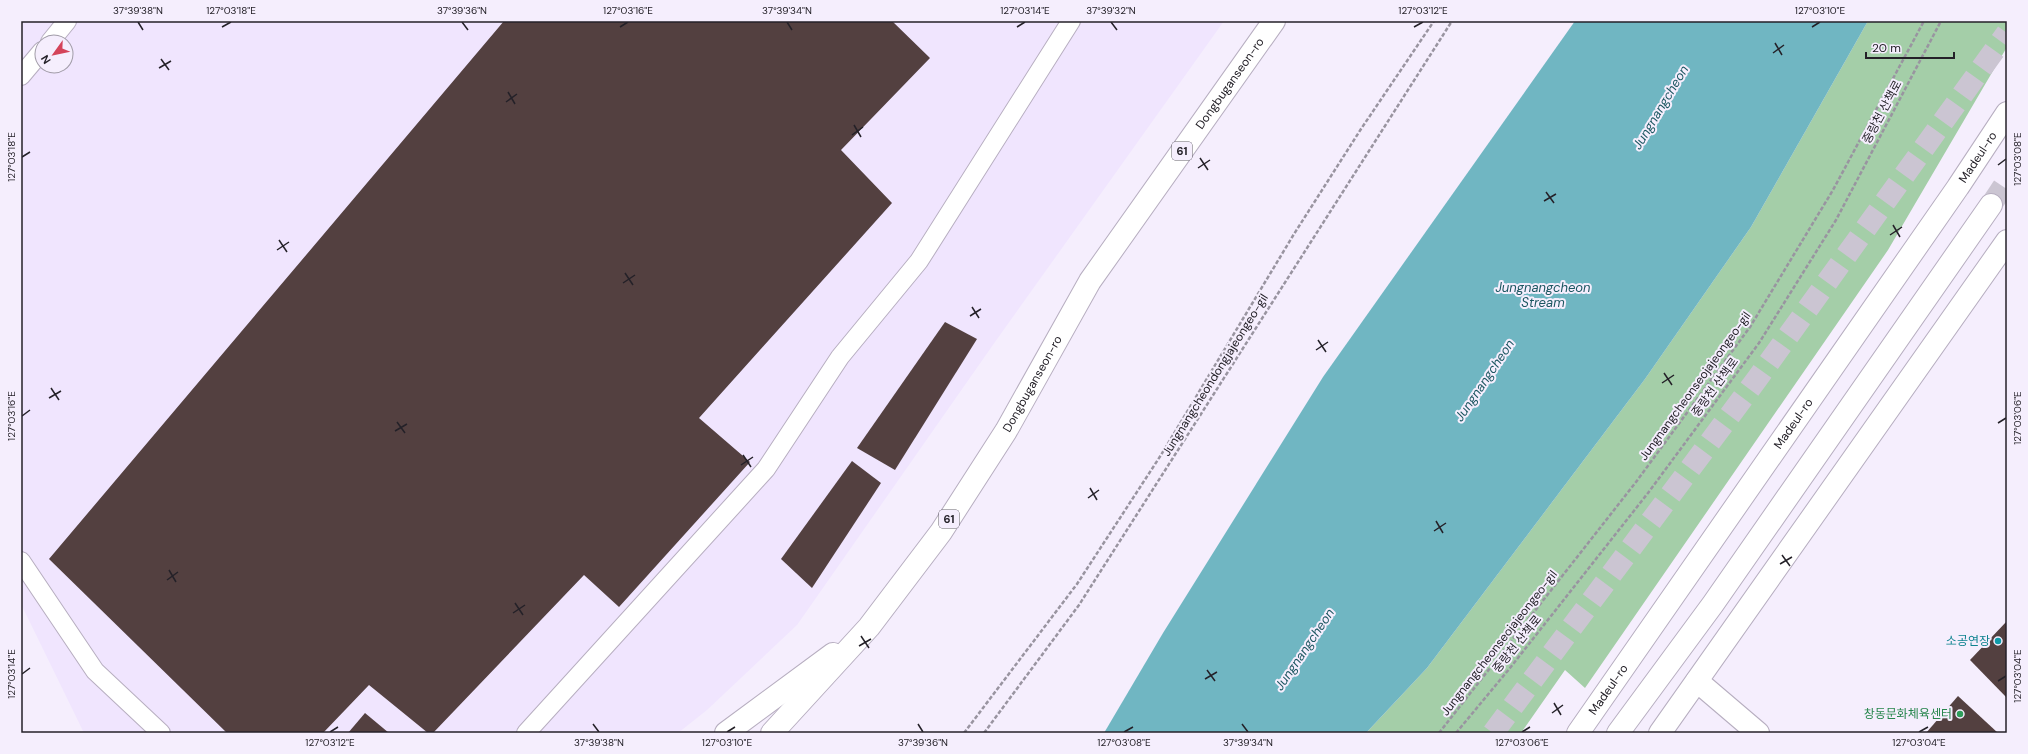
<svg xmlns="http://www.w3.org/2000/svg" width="2028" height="754" font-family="'DM Sans','Noto Sans KR',sans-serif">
	<rect width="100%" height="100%" fill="#f5eefd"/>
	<path fill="#f0e5fe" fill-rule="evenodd" d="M21,21H1224L995,342L797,625L707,710L678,733H84L21,604ZM42,42H66V66H42Z"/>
	<polygon fill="#a4cea8" points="1868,21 2007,21 2007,47 1888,250 1585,688 1565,670 1521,733 1366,733 1427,668 1645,379 1751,227"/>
	<polygon fill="#70b6c2" points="1575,21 1868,21 1751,227 1645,379 1427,668 1366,733 1104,733 1163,633 1323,377"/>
	<g fill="#534040">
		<polygon points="504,21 892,21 930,58 841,150 892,203 699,418 750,462 619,607 584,575 433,733 428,733 369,685 323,733 227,733 49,559"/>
		<polygon points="945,322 977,339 895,470 857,448"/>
		<polygon points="852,461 881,483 812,588 781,559"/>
		<polygon points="2007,621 2007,698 1970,660"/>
		<polygon points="1958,696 1998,733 1926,733"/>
		<polygon points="365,713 389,733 348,733"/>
	</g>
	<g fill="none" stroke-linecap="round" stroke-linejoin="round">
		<g stroke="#cbc5d2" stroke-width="22" stroke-dasharray="22 11" stroke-linecap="butt">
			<polyline points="1991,205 2007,181"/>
			<polyline points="1493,733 1757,379 2007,33"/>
		</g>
		<g stroke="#b7aec0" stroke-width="20">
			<g id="lane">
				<polyline points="50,42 67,21"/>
				<polyline points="21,76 42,51"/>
				<polyline points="21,561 95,671 161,733"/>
				<polyline points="526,733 766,469 840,357 919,261 1071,21"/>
			</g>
		</g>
		<g stroke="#b7aec0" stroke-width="24">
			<polyline id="street" points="1697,681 1758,733"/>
		</g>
		<g stroke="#b7aec0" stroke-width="24">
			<g id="secondary">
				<path id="s1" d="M1578,733L1958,187L2007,113"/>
				<polyline points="1660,733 2007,241"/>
			</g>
		</g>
		<g stroke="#b7aec0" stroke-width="24">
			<g id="highway">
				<polyline points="726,733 833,654"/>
				<path id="s2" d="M772,733L869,627L941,532L1006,431L1090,281L1274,21"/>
				<polyline points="1618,733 1713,604 1991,205"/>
			</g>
		</g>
		<g stroke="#9994a0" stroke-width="2.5" stroke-dasharray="4 2" stroke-linecap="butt">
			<polyline points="964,733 1077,584 1161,455 1294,234 1361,129 1434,21"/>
			<polyline points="984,733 1079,605 1452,21"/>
			<polyline points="1439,733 1636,482 1750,327 1833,190 1924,21"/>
			<polyline points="1456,733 1510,668 1648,493 1759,343 1836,220 1941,21"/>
		</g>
		<use href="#lane" stroke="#fff" stroke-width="18"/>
		<use href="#street" stroke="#fff" stroke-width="22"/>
		<use href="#secondary" stroke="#fff" stroke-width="22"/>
		<use href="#highway" stroke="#fff" stroke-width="22"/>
	</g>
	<path fill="none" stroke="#242128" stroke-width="1.5" d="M138,22L143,30M462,22L468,30M787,22L792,30M1111,22L1117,30M222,27L231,22M620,27L628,22M1017,27L1025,22M1414,27L1423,22M1812,27L1820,22M1775,43L1782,55M1773,53L1784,45M161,59L169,70M159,68L171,61M508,92L515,104M506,102L517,94M854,125L861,137M852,135L863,127M22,157L30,152M1200,158L1208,170M1998,165L2006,159M1198,168L1210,160M1546,192L1554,203M1544,201L1556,194M1893,225L1900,237M1890,235L1902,227M279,240L287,252M277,250L289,242M625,273L633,285M623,283L635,275M972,307L979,318M970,316L981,309M1318,340L1326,352M1316,350L1328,342M1664,373L1672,385M1662,383L1674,375M51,388L59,400M49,398L61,391M22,416L30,410M397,422L405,433M1998,423L2006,418M395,431L407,424M743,455L751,467M741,465L753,457M1090,488L1097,500M1088,498L1099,490M1436,521L1443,533M1434,531L1446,523M1782,555L1790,566M1780,564L1792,557M169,570L176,582M167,580L178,572M515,603L523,615M513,613L525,605M861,636L869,648M859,646L871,639M1207,670L1215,681M22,674L30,668M1205,679L1217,672M1998,681L2006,676M1554,703L1561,715M1552,713L1563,705M593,724L599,732M918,724L923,732M1242,724L1248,732M330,732L338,727M727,732L735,727M1124,732L1133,727M1522,732L1530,727M1919,732L1928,727"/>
	<circle fill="#0f9aa8" stroke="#f5eefd" stroke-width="1.5" cx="1998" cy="641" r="4"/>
	<circle fill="#2e9e5b" stroke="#f5eefd" stroke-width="1.5" cx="1960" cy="714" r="4"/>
	<g text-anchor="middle" stroke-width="4" stroke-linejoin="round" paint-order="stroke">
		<g fill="#f5eefd" stroke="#635e68" stroke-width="1">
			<rect x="1172" y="142" width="20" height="18" rx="3"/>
			<rect x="939" y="510" width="20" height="18" rx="3"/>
		</g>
		<g font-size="11" font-weight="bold" fill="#242128">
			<text x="1182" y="155">61</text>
			<text x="949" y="523">61</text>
		</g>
		<g font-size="12" fill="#242128" stroke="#f5eefd">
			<text dy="4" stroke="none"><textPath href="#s2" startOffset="797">Dongbuganseon-ro</textPath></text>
			<text transform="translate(1882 112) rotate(-62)" y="4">중랑천 산책로</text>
			<text dy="4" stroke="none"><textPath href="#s1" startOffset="701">Madeul-ro</textPath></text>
			<text transform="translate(1215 375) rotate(-58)" y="4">Jungnangcheondongjajeongeo-gil</text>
			<text dy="4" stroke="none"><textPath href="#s2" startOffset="437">Dongbuganseon-ro</textPath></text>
			<text transform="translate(1695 386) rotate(-54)" y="4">Jungnangcheonseojajeongeo-gil</text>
			<text transform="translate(1715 387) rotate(-54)" y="4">중랑천 산책로</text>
			<text dy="4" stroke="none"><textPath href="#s1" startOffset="377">Madeul-ro</textPath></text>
			<text transform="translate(1499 643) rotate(-52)" y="4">Jungnangcheonseojajeongeo-gil</text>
			<text transform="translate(1517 644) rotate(-51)" y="4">중랑천 산책로</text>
			<text dy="4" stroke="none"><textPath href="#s1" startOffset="53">Madeul-ro</textPath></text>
		</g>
		<g font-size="12" fill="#0d838f" stroke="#f5eefd" text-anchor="end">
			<text x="1990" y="645">소공연장</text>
		</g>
		<g font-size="12" fill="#27864d" stroke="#f5eefd" text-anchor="end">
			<text x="1952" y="718">창동문화체육센터</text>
		</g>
		<g font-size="13" font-style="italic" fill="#1b5660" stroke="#f5eefd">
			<text transform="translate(1660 107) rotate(-59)" y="5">Jungnangcheon</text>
			<text x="1543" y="292">Jungnangcheon<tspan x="1543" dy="15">Stream</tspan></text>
			<text transform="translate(1484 380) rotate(-56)" y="5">Jungnangcheon</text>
			<text transform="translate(1304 649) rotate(-56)" y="5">Jungnangcheon</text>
		</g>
	</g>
	<rect width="2028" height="754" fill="none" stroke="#f5eefd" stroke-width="44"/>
	<g transform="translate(54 54) rotate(237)"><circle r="19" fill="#f5eefd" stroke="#a19ca8"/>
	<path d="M0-3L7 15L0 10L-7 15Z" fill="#d4445a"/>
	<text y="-6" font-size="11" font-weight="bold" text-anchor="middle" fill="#242128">N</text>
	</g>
	<path d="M1866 52v6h88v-6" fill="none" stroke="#242128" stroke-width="2"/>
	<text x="1872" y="52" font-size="12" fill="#242128" stroke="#f5eefd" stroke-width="3" paint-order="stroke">20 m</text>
	<rect x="22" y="22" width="1984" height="710" fill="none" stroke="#242128" stroke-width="1.5"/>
	<g font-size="10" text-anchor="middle" fill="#242128">
		<text x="138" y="14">37°39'38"N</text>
		<text x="231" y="14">127°03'18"E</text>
		<text x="462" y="14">37°39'36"N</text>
		<text x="628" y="14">127°03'16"E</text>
		<text x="787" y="14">37°39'34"N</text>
		<text x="1025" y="14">127°03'14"E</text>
		<text x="1111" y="14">37°39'32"N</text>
		<text x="1423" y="14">127°03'12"E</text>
		<text x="1820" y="14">127°03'10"E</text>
		<text transform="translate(11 157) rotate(-90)" y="4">127°03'18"E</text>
		<text transform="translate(2017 159) rotate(-90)" y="4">127°03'08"E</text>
		<text transform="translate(11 416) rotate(-90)" y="4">127°03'16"E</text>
		<text transform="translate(2017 418) rotate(-90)" y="4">127°03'06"E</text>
		<text transform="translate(11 674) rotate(-90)" y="4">127°03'14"E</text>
		<text transform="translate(2017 676) rotate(-90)" y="4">127°03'04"E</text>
		<text x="330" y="746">127°03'12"E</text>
		<text x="599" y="746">37°39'38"N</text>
		<text x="727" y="746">127°03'10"E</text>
		<text x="923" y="746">37°39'36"N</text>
		<text x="1124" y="746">127°03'08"E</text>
		<text x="1248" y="746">37°39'34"N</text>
		<text x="1522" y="746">127°03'06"E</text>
		<text x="1919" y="746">127°03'04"E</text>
	</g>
</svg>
